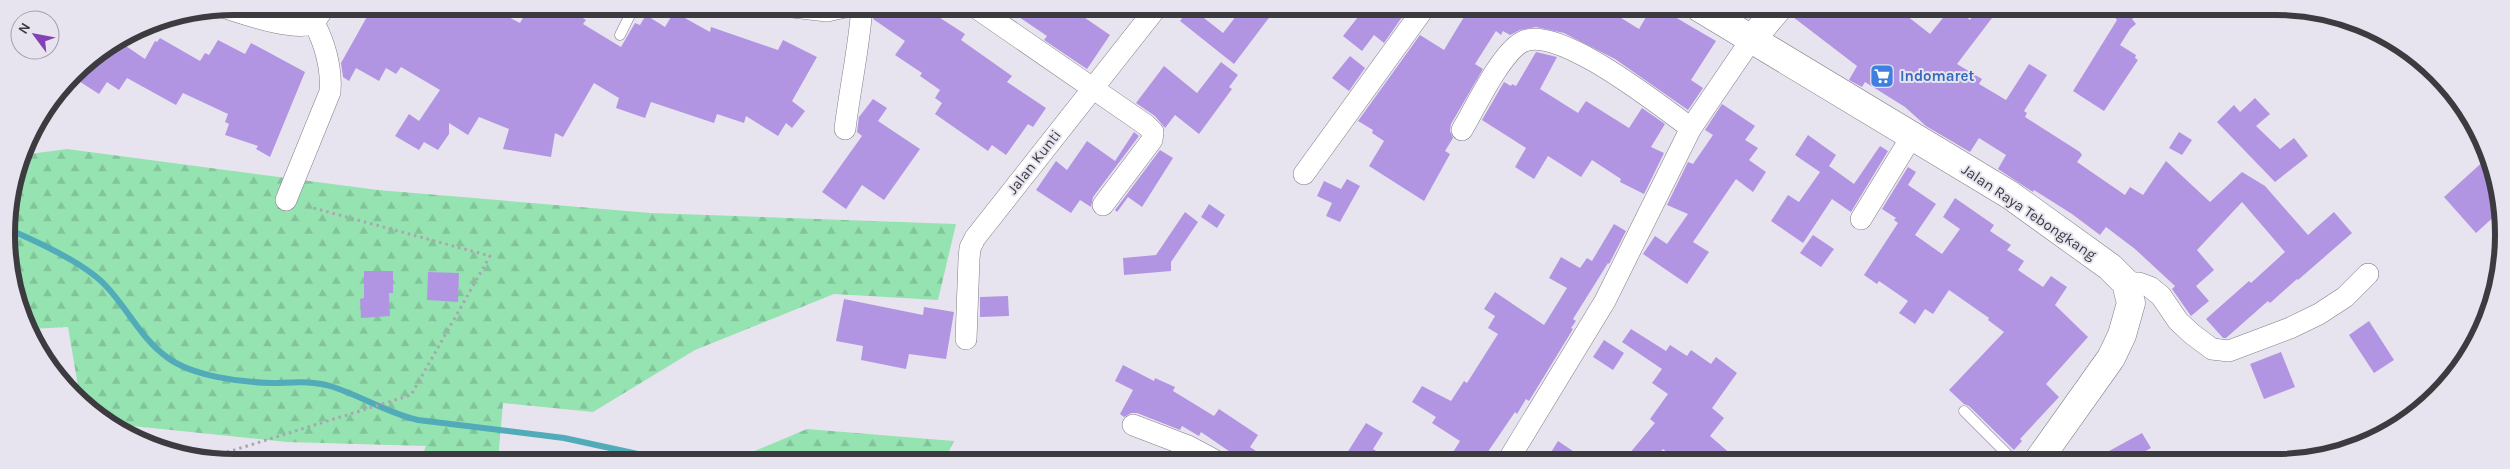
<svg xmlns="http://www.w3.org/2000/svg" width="2510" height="469" font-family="Karla,sans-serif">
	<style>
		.forest { fill: url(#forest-firs) }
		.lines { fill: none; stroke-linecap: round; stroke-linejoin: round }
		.stream { stroke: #52abb9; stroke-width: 6 }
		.building { fill: #b295e2 }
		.lane-casing { stroke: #807d87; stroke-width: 11 }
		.street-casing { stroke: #807d87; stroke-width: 22 }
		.secondary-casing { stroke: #807d87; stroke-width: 29 }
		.primary-casing { stroke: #807d87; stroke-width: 29 }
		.path { stroke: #a8a6ae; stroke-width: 3; stroke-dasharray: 2.5 4; stroke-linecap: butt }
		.lane { stroke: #fff; stroke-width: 10 }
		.street { stroke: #fff; stroke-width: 21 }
		.secondary { stroke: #fff; stroke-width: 28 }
		.primary { stroke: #fff; stroke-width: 28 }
		.labels { text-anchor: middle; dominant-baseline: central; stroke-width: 4; stroke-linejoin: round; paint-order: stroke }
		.shop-label { font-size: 15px; font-weight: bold; fill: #366cbe; stroke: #e7e4ef; text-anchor: start }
		.street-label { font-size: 15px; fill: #3c3b3f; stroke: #e7e4ef }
		.rim { fill: none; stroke: #3c3b3f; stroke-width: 6 }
	</style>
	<defs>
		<pattern id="forest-firs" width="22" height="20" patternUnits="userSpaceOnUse" patternTransform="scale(1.25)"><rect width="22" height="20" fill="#96e3b2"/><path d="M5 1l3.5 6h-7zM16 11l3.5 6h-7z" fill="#82c49a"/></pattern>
	</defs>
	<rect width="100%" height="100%" fill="#e7e4ef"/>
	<g class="forest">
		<polygon points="67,149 378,190 651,213 956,224 938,300 834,294 695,350 593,412 503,403 498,461 420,461 426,446 287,442 113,424 80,398 68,327 31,329 18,308 7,220 22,155"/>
		<polygon points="807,429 954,441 944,461 731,461"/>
	</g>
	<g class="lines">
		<path class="stream" d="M8 229C36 241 86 264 106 286 128 309 141 339 168 358 193 376 239 382 270 383 289 383 311 380 330 386 360 395 387 413 418 420L564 438 670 461"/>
	</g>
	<g class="building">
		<polygon points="373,6 488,6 520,23 529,7 565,7 586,20 583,24 621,47 635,23 640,25 646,15 665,27 674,12 710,32 711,27 778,50 783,40 817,57 792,101 805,111 792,128 786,123 778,136 746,116 744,123 717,114 714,123 651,102 645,118 616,108 619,98 594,83 563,137 555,133 551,157 503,149 509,129 479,117 468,135 449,123 449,134 438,150 424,142 419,150 395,136 409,114 419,121 440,90 401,67 396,74 386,68 379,81 356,68 349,81 343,77 341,63"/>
		<polygon points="880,7 898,17 905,7 939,7 934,14 965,34 961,40 1012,76 1007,82 1046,108 1033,127 1028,124 1006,155 992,145 988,151 935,114 942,103 935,98 940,90 920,76 922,73 895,55 905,41 873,19"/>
		<polygon points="1004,7 1069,7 1110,35 1087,69 1044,40 1047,36"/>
		<polygon points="1190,7 1223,33 1243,7 1277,7 1234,64 1180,21"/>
		<polygon points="1366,7 1409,7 1384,43 1374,35 1362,51 1343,36"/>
		<polygon points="1470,7 1605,8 1639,29 1649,12 1659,18 1663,10 1716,41 1691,80 1703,88 1688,110 1615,59 1564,33 1536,27 1520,30 1510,35 1503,31 1501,35 1496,31 1475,64 1483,69 1451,124 1450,131 1453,138 1445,151 1450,154 1424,201 1369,166 1384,141 1372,133 1373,130 1358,121 1420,35 1444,50"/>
		<polygon points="1801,8 1897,8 1930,34 1951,8 1955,8 1970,20 1978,8 1992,18 1957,64 1982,79 1979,84 2006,100 2029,64 2047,75 2024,111 2027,113 2025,117 2080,152 2082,155 2077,162 2125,195 2130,187 2143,195 2166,161 2210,202 2242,172 2265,186 2308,235 2334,212 2352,233 2298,280 2297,279 2270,303 2268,301 2226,338 2223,338 2206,319 2249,281 2251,283 2285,252 2242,202 2197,250 2214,270 2196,286 2209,301 2191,316 2172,289 2175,286 2135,249 2106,227 2100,235 2072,214 2034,190 2033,192 1998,169 2006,155 1979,138 1970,152 1926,126 1905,107 1865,82 1862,87 1849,80 1857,66 1793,17"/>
		<polygon points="2108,8 2145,8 2132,19 2136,24 2130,29 2120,45 2136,55 2135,58 2138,60 2104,111 2073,91 2117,20"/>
		<polygon points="160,38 200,61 205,53 209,55 218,40 245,54 251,43 305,72 270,157 256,149 258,146 225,135 229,124 225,122 228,114 183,93 176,105 127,78 119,90 107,82 99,94 71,76 120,42 145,59 155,41 157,42"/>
		<polygon points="1536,52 1557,57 1540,89 1578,113 1586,101 1629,128 1642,108 1665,124 1651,147 1664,153 1644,194 1620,182 1621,179 1592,160 1581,177 1548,156 1534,179 1515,167 1526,148 1482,120 1504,82 1511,86 1512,84 1516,86"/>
		<polygon points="1350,56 1365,68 1349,91 1332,78"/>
		<polygon points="1221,62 1238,75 1229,87 1232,89 1199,134 1175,115 1165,128 1155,116 1136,103 1164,66 1197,93"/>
		<polygon points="2255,98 2270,114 2256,126 2280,149 2294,138 2308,156 2275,182 2217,122 2234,105 2240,112"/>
		<polygon points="873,99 887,108 878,121 920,149 884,200 862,185 846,209 822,192 862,136 857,132 859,117"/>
		<polygon points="1722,104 1755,126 1745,140 1758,148 1749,160 1766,172 1753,192 1736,179 1693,242 1709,252 1687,284 1643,254 1655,236 1667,244 1688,214 1667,205 1688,162 1693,164 1713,135 1705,130"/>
		<polygon points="1134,132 1139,136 1093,197 1091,207 1080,200 1071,213 1036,190 1056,161 1067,170 1087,141 1115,161"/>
		<polygon points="2179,132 2192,140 2182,155 2169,148"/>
		<polygon points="1808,135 1836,155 1829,166 1854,184 1880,146 1888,151 1851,212 1832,199 1803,243 1771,221 1788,195 1799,202 1820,172 1795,155"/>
		<polygon points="1160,150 1173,158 1142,207 1128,197 1117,212 1115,210"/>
		<polygon points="2487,158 2496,175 2498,213 2476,233 2444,197"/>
		<polygon points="1908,167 1916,172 1908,185 1936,204 1915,235 1942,254 1960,229 1943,217 1955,198 1994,225 1990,231 2011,245 2007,250 2024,261 2018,270 2043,287 2051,276 2067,287 2055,305 2088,337 2046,384 2059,397 2020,439 2022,441 2014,450 1969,406 1964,404 1949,390 2004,332 1988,320 1989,318 1949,290 1933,314 1925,309 1915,324 1899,313 1908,301 1879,281 1877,284 1864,275 1898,223 1894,220 1896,218 1882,209"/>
		<polygon points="1347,179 1360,186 1340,222 1326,216 1332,203 1317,196 1324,181 1341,189"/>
		<polygon points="1209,204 1225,215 1217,228 1201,217"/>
		<polygon points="1185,212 1198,222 1171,262 1171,271 1124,275 1123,258 1156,255"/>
		<polygon points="1614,224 1626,231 1609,264 1608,263 1573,319 1576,321 1571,328 1573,329 1529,401 1526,399 1517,414 1515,412 1481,462 1447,462 1460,441 1432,423 1436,417 1412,402 1422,386 1451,401 1464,381 1467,383 1498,334 1488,328 1495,316 1484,309 1495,292 1544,325 1567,288 1549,278 1561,257 1580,268 1587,258 1592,261"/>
		<polygon points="1813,235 1834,249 1821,267 1800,253"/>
		<polygon points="364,271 393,271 393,293 389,293 390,316 361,318 360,299 364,298"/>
		<polygon points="428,272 459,273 458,302 427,300"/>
		<polygon points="1008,296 1009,316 980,317 980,297"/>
		<polygon points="844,299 923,315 924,307 954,312 946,359 909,354 906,369 861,360 863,346 836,341"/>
		<polygon points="2369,321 2394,360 2374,373 2349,335"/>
		<polygon points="1631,329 1666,351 1670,345 1687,356 1691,350 1711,364 1716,357 1737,373 1712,408 1724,418 1710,436 1740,462 1678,462 1663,449 1652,462 1639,462 1629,454 1655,423 1650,419 1668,394 1652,383 1662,369 1622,342"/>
		<polygon points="1604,340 1624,353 1613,370 1593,357"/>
		<polygon points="2281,352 2295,387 2264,399 2250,364"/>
		<polygon points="1123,365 1154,381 1155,378 1175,387 1173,391 1214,416 1219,409 1258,435 1250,447 1272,462 1245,462 1201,432 1199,436 1182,426 1180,430 1137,413 1131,413 1124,417 1120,414 1133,390 1115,381"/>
		<polygon points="1366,423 1383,433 1373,449 1393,462 1361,462 1347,453"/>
		<polygon points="2142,433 2151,448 2126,462 2089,462"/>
		<polygon points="1558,441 1589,462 1545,462"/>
	</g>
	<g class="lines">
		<g class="lane-casing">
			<g id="lane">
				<polyline points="620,35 634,7"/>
				<polyline points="1964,411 2008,455 2021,462"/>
			</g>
		</g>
		<g class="street-casing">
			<g id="street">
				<polyline points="793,7 827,11 845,7"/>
				<polyline points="975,7 1146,125 1153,132 1152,140 1103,205"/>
				<path d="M226 8C245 14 296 32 314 23L325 6"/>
				<path d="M845 129C850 88 859 48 862 7"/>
				<path d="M1462 130C1475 108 1501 53 1522 42 1557 23 1660 106 1691 128"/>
				<polyline points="1304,174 1425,7"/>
				<path d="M286 200 330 92C332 69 325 43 314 23"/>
				<polyline points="1861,219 1912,136"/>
				<polyline points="2126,283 2139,283 2150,287 2161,296 2178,321 2192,334 2212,349 2229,351 2290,328 2319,314 2345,297 2368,274"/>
				<polyline points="966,339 969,259 970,248 975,238 1157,7"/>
				<polyline points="1133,425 1188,446 1218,462"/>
				<polyline points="1507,462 1605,301 1691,128 1751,40"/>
			</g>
		</g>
		<g class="secondary-casing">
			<polyline id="secondary" points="1751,40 1778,8"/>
		</g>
		<g class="primary-casing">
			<polyline id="primary" points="1700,8 2010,195 2110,267 2126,283 2131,303 2122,335 2111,358 2037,462"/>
		</g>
		<polyline class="path" points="202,460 411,395 490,256 306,206"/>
		<use href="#lane" class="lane"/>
		<use href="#street" class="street"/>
		<use href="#secondary" class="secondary"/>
		<use href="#primary" class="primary"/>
	</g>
	<defs>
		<g id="supermarket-square" transform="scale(1.25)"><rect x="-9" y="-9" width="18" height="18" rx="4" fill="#3f7fe0" stroke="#e7e4ef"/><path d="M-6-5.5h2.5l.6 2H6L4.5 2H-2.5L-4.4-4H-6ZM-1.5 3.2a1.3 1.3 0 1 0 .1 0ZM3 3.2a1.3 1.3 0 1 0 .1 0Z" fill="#fff"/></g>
	</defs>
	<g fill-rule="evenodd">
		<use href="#supermarket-square" x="1882" y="76"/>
	</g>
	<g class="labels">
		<g class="shop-label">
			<text x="1900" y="76">Indomaret</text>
		</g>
		<g class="street-label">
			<text transform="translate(1034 162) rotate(-52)">Jalan Kunti</text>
			<text transform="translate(2029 212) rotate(34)">Jalan Raya Tebongkang</text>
		</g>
	</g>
	<path d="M0 0H2510V469H0ZM234 15H2276A219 219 0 0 1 2495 234V235A219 219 0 0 1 2276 454H234A219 219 0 0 1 15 235V234A219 219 0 0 1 234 15Z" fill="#e7e4ef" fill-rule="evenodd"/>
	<path class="rim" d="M234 15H2276A219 219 0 0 1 2495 234V235A219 219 0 0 1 2276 454H234A219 219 0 0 1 15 235V234A219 219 0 0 1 234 15Z"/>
	<g transform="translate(35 35) rotate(302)"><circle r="24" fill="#e7e4ef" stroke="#a3a0a9"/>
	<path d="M0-4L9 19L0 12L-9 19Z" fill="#8341b5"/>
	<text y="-8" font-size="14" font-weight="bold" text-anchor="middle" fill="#3c3b3f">N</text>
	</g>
</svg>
